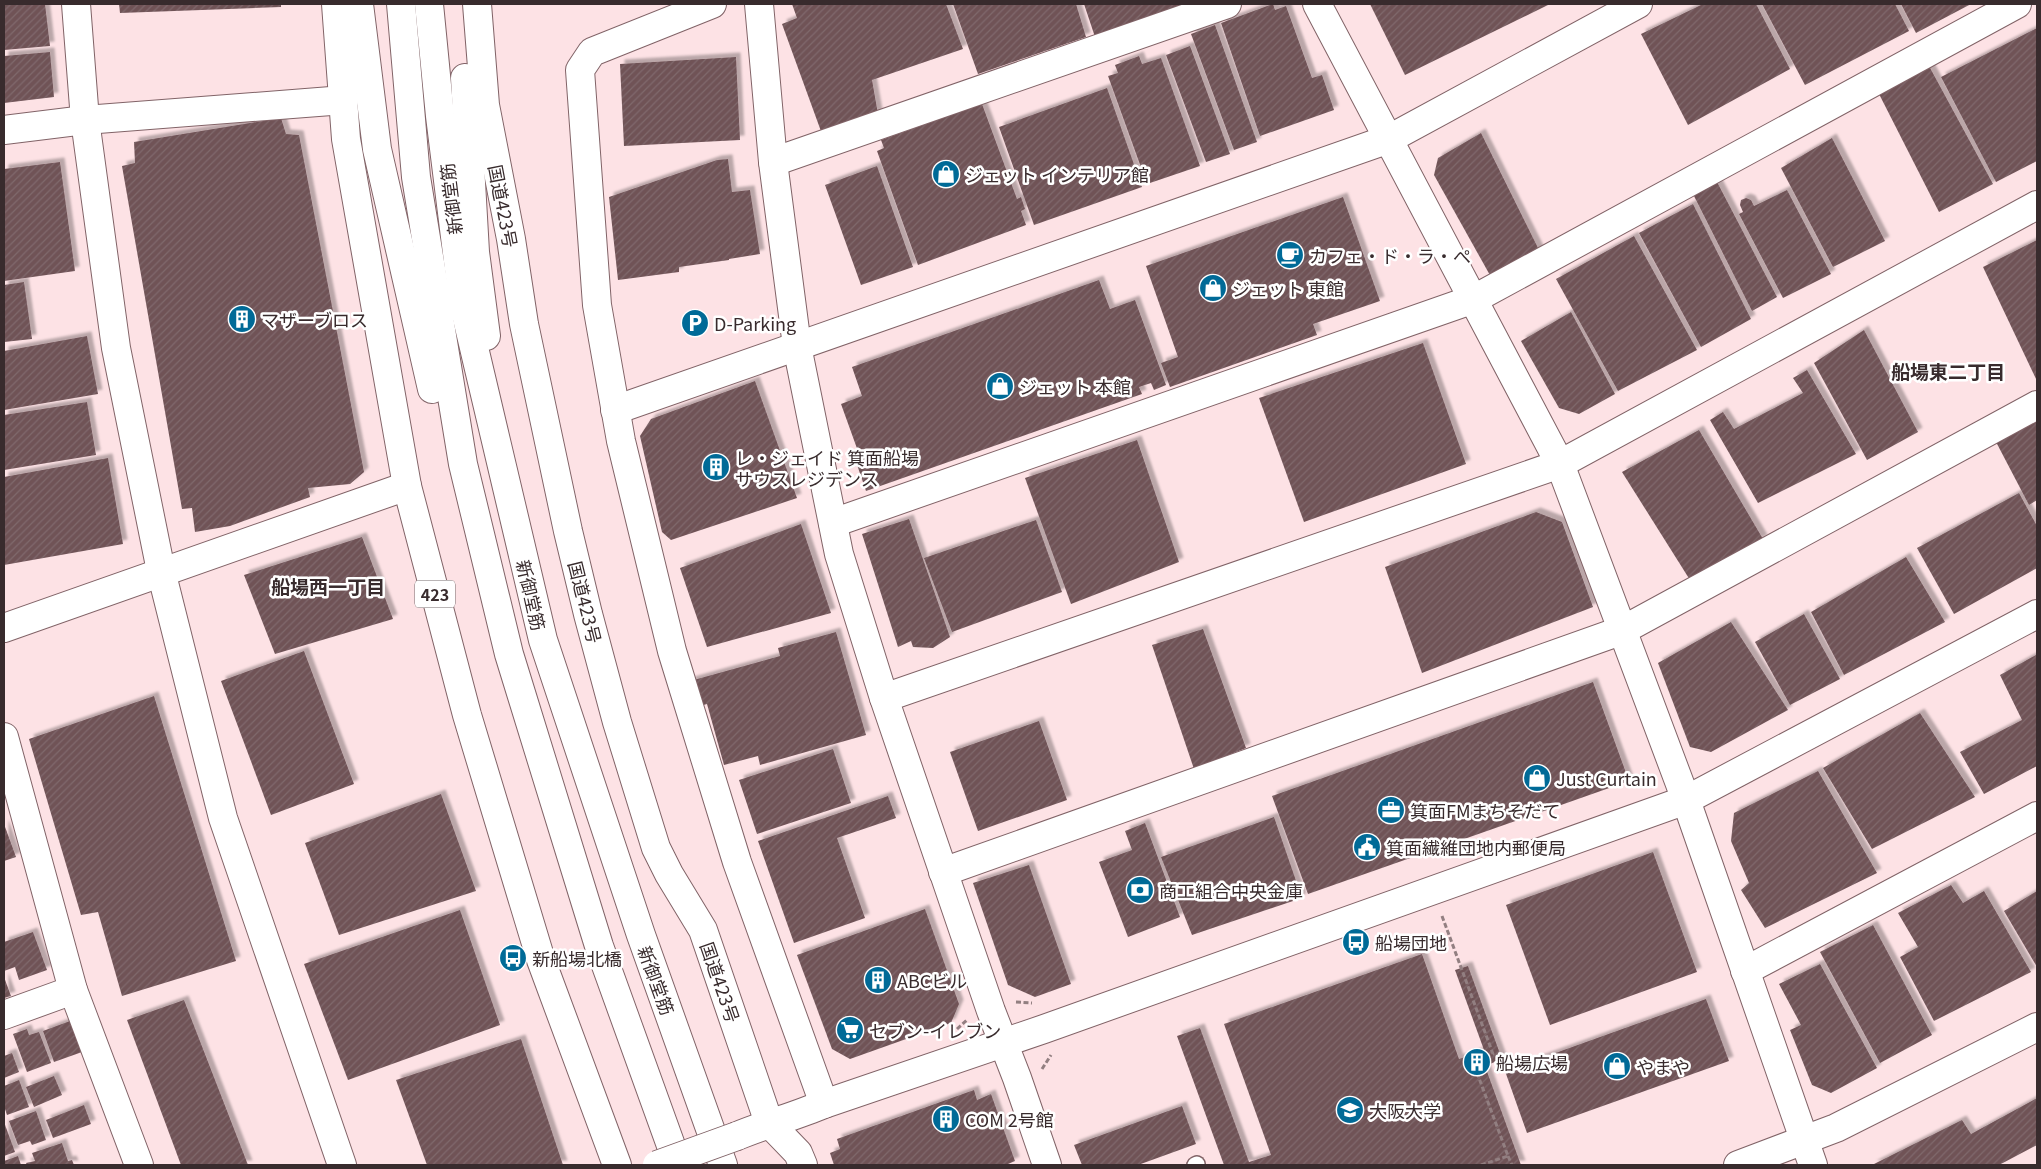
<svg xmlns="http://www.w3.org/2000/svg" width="2041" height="1169" font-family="Georgia,'Noto Sans JP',serif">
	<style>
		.building { fill: url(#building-hatch); filter: url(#shadow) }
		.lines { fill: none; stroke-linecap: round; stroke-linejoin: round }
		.service-casing { stroke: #816367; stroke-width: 18 }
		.minor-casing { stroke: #816367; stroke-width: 30 }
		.tertiary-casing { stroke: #816367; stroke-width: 30 }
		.trunk-casing { stroke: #816367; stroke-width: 30 }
		.path { stroke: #927f81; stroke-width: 3; stroke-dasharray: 5 2.5; stroke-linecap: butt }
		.service { stroke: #fff; stroke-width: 15 }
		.minor { stroke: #fff; stroke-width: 28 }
		.tertiary { stroke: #fff; stroke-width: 28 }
		.trunk { stroke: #fff; stroke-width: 28 }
		.tertiary-bridge-casing { stroke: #816367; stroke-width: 30; stroke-linecap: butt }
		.tertiary-bridge { stroke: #fff; stroke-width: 28 }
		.labels { text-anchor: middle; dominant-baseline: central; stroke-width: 5; stroke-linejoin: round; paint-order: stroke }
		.shield { fill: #fff; stroke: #746b6c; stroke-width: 1 }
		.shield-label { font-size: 16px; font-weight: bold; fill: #382b2d }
		.poi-label { font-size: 18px; fill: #382b2d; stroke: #fff; text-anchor: start }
		.street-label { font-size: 18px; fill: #382b2d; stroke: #fff }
		.neighbourhood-label { font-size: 19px; font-weight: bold; fill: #382b2d; stroke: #fff }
	</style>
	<defs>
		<pattern id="building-hatch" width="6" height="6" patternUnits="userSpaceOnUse" patternTransform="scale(1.25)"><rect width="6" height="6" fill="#6f5357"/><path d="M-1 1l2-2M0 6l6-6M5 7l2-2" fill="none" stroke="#80696c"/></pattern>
		<filter id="shadow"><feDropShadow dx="4.5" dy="-4.5" stdDeviation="1" flood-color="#0004"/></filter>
	</defs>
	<rect width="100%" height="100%" fill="#fde2e5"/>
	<g class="building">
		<polygon points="4,4 45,4 50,46 4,50"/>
		<polygon points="119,4 281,4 281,7 120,13"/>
		<polygon points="792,4 946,4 963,49 872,80 878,114 822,134 782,24 797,18"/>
		<polygon points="953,4 1076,4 1086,37 978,74"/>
		<polygon points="1084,4 1187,4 1095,37"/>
		<polygon points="1273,4 1275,10 1286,6 1312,78 1322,75 1334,110 1260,136 1221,23"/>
		<polygon points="1370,4 1550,4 1405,75"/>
		<polygon points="1703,4 1756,4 1790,69 1688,125 1641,34"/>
		<polygon points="1762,4 1895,4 1909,31 1805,85"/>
		<polygon points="1901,4 1971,4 1916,33"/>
		<polygon points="1215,25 1257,142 1234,150 1191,34"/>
		<polygon points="2037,28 2037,161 1996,182 1941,77"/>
		<polygon points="1190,46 1230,154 1206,162 1166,55"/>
		<polygon points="50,52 54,97 4,103 4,56"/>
		<polygon points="1139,56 1142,64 1161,58 1200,166 1147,184 1108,76 1118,73 1115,65"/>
		<polygon points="736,57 740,140 624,146 620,64"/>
		<polygon points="1929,66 1993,184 1939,212 1878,92"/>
		<polygon points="1107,88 1142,187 1034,225 999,127"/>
		<polygon points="982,104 1017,199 1021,197 1025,209 1021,211 1026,225 918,265 877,151 884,148 881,140"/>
		<polygon points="281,118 286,134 299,135 364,472 350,484 308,488 310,497 230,526 195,532 192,508 182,509 122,166 135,163 134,142"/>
		<polygon points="1481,133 1540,252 1491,277 1434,175 1438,158"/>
		<polygon points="1832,138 1885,241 1833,267 1781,168"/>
		<polygon points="728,159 732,192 750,190 760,254 729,259 729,260 679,267 679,272 618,280 609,197 717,160"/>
		<polygon points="60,162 75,271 4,281 4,169"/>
		<polygon points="877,166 913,267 861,285 825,185"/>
		<polygon points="1716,180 1777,297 1752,311 1692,192"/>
		<polygon points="1787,190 1831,274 1783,298 1739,214 1743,212 1740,205 1741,200 1746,198 1751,200 1754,206"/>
		<polygon points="1343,197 1380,301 1313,324 1317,335 1170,387 1161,363 1178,357 1146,266"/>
		<polygon points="1693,204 1751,319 1701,347 1639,233"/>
		<polygon points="1634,236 1697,350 1618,391 1556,279"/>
		<polygon points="2037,240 2037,381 1983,267"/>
		<polygon points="1099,280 1110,309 1135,300 1166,385 1154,390 1151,383 1139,387 1142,394 866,491 854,456 859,454 841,404 862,396 852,367"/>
		<polygon points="24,282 32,339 4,342 4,285"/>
		<polygon points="1571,312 1615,394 1579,414 1559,408 1521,341"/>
		<polygon points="1864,330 1918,432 1867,460 1814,363"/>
		<polygon points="87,336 98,394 4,410 4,351"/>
		<polygon points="1423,343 1466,464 1304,522 1259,398"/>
		<polygon points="1807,370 1856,454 1758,503 1710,420 1723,412 1734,429 1803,393 1793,378"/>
		<polygon points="755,381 797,498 671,540 662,532 640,436 651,419"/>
		<polygon points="87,402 96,455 4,470 4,415"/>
		<polygon points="2037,418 2037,500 2029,505 1995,440"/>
		<polygon points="1699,430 1763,539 1690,580 1622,472"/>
		<polygon points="1137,440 1179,562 1071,604 1025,478"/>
		<polygon points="108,458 123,544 4,565 4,477"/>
		<polygon points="2019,493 2037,526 2037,568 1954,614 1917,548"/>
		<polygon points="1536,512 1562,522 1593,607 1422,673 1385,567"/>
		<polygon points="909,519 950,637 933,648 913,647 911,641 898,647 862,534"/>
		<polygon points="1036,520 1062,592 952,632 924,558"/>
		<polygon points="801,524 831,613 707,647 680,568"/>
		<polygon points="362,537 393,619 275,654 244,575"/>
		<polygon points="1906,557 1945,622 1844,675 1811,612"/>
		<polygon points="1804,614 1840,679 1790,705 1755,642"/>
		<polygon points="1731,622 1788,710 1711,752 1690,747 1658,663"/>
		<polygon points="1203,629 1246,748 1194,769 1152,645"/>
		<polygon points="836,632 866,735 760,765 758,756 724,765 707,704 697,707 690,681 780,656 778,648"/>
		<polygon points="304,651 354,784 271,815 221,681"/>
		<polygon points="2036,655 2037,766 1984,794 1960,752 2022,720 2000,675"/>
		<polygon points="1593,682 1629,781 1308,894 1272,796"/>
		<polygon points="154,696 236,961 122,996 98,912 81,915 29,739"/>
		<polygon points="1920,713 1975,797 1872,849 1823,768"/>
		<polygon points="1039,721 1067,800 978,831 950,752"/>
		<polygon points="833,749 851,803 757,834 739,780"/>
		<polygon points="1818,771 1877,873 1765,928 1741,890 1749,883 1731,841 1734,813"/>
		<polygon points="441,794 476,891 339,935 305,843"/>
		<polygon points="888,796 896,818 837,838 865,918 794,943 758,841"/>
		<polygon points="1274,817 1302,898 1192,935 1161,857"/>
		<polygon points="1145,823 1180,917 1128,937 1099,862 1132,850 1125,831"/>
		<polygon points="4,824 16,857 4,861"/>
		<polygon points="1653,852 1697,972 1550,1025 1506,905"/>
		<polygon points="1029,865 1071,984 1035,997 1008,985 973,883"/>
		<polygon points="1951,885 1963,903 1984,891 2031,972 1934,1021 1900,957 1918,947 1898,913"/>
		<polygon points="2037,891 2037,967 2004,911"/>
		<polygon points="925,909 959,1004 951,1023 850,1059 832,1049 797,955"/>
		<polygon points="460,910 500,1025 348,1080 304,964"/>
		<polygon points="1873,925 1932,1035 1880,1063 1820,952"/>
		<polygon points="33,932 47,970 19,980 15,967 4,971 4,942"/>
		<polygon points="1422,954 1459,1059 1484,1050 1455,970 1468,966 1502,1059 1485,1066 1521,1165 1224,1165 1177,1036 1200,1028 1249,1162 1271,1155 1224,1024"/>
		<polygon points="1820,964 1877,1068 1831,1093 1812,1085 1790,1030 1801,1025 1779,984"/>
		<polygon points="4,977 11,996 4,998"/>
		<polygon points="1706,999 1729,1061 1527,1133 1505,1071"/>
		<polygon points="184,1000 248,1165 181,1165 127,1020"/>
		<polygon points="70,1021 82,1052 54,1062 43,1031"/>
		<polygon points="27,1029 29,1035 39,1032 51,1063 27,1072 13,1034"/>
		<polygon points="521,1039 563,1165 427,1165 396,1080"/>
		<polygon points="12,1053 19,1072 4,1078 4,1056"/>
		<polygon points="54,1076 62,1095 34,1107 26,1087"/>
		<polygon points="19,1080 29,1107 7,1115 4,1106 4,1086"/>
		<polygon points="974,1090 977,1100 991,1094 1015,1161 1008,1164 1008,1165 834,1165 830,1153 840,1149 837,1139"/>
		<polygon points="2037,1098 2037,1145 1999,1165 1872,1165 1962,1120 1971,1134"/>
		<polygon points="84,1105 91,1124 53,1138 46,1120"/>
		<polygon points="1182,1106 1196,1144 1138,1165 1082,1165 1074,1145"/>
		<polygon points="36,1111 46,1140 32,1145 30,1141 18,1145 9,1121"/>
		<polygon points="4,1122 15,1152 4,1156"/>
		<polygon points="62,1143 68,1161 72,1160 74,1165 27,1165 26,1163 35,1161 32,1153"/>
		<polygon points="18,1156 21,1165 4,1165 4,1161"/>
	</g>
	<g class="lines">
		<g class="service-casing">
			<polyline id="service" points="1195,1165 1197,1164"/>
		</g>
		<g class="minor-casing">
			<g id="minor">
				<polyline points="712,4 592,52 580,70 597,305 621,441 672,651 737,862 824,1104"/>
				<polyline points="4,130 85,120 344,100"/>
				<polyline points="773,162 1227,4"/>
				<polyline points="833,523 1474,299 2017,4"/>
				<polyline points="4,628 407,486"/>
				<polyline points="4,737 73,990 139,1165"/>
				<polyline points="943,872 1623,630 2037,405"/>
				<polyline points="1745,971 2037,816"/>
				<polyline points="4,1015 73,990"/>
			</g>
		</g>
		<g class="tertiary-casing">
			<g id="tertiary">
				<polyline points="76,4 85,120 116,348 161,571 223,818 342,1165"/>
				<polyline points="759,4 773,162 797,346 839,554 884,698 991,1011 1017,1078 1047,1165"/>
				<polyline points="1317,4 1560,464 1686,800 1813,1165"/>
				<polyline points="615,410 1389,139 1638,4"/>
				<polyline points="884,698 1560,464 2037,205"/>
				<path d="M737 1136C766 1124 796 1116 824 1104L1044 1029 1686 800 2037 614"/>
				<polyline points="1738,1165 1836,1128 2037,1027"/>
			</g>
		</g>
		<g class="trunk-casing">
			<g id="trunk">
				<polyline points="336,4 346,139 407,486 467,715 541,960 617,1165"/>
				<polyline points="359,4 377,149 432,389"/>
				<polyline points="401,4 416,177 463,464 509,654 599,946 678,1165"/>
				<polyline points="429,4 440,116 463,301 543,640 641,935 723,1165"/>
				<polyline points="477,4 485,105 511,239 524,324 568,531 588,614 617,722 656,848 669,874 703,930 769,1123 798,1153 803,1165"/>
				<polyline points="465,78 475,252 486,336"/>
			</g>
		</g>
		<g class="path">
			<polyline points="1442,916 1493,1054 1473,1062 1508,1156 1481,1165"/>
			<polyline points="1016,1002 1032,1003"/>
			<polyline points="957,1029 967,1020"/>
			<polyline points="1042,1069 1051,1055"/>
			<polyline points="1508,1156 1512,1165"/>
			<polyline points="1245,1164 1245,1165"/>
		</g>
		<use href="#service" class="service"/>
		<use href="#minor" class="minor"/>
		<use href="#tertiary" class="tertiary"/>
		<use href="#trunk" class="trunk"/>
		<g class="tertiary-bridge-casing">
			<polyline id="tertiary-bridge" points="657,1165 737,1136"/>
		</g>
		<use href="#tertiary-bridge" class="tertiary-bridge"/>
	</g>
	<defs>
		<g id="shop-disc" transform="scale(1.4375)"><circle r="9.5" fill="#006a97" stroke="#fff"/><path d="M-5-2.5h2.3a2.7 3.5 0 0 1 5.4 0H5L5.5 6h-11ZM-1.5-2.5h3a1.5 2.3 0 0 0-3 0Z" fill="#fff"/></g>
		<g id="cafe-disc" transform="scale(1.4375)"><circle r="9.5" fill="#006a97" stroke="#fff"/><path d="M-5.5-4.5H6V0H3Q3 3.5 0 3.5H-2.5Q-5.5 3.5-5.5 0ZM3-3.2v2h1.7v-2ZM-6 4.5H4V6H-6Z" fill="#fff"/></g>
		<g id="building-disc" transform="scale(1.4375)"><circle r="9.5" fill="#006a97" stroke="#fff"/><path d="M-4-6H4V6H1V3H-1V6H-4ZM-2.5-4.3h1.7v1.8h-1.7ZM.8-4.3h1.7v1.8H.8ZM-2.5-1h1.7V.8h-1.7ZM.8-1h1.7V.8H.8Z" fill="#fff"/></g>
		<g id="parking-disc" transform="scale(1.4375)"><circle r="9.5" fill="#006a97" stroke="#fff"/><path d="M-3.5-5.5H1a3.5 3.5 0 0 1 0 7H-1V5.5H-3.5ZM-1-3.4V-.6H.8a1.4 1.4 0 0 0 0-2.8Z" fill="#fff"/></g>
		<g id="office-disc" transform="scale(1.4375)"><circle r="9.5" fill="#006a97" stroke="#fff"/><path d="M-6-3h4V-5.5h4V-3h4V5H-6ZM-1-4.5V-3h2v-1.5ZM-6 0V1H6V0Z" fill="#fff"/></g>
		<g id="civic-disc" transform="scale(1.4375)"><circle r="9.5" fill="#006a97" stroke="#fff"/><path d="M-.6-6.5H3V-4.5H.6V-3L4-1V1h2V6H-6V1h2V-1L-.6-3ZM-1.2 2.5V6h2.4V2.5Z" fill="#fff"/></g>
		<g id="bank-disc" transform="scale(1.4375)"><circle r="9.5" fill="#006a97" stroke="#fff"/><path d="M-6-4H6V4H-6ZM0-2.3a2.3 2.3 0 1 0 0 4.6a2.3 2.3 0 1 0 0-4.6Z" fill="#fff"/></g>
		<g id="bus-disc" transform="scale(1.4375)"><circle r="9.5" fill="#006a97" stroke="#fff"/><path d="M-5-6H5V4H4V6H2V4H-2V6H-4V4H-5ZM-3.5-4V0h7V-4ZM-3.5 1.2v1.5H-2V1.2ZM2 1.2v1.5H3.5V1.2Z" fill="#fff"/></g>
		<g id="supermarket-disc" transform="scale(1.4375)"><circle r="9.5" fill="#006a97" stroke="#fff"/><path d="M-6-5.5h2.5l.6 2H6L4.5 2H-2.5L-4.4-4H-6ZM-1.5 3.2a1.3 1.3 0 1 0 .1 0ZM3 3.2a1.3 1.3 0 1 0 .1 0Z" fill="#fff"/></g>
		<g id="university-disc" transform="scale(1.4375)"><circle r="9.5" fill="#006a97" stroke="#fff"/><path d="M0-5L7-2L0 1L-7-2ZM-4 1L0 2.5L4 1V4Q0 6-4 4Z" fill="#fff"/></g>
	</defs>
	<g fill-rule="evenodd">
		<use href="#shop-disc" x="946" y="174"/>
		<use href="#cafe-disc" x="1290" y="255"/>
		<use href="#shop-disc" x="1213" y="288"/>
		<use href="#building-disc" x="242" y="319"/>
		<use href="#parking-disc" x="695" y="323"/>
		<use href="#shop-disc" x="1000" y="386"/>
		<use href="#building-disc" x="716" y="467"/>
		<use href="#shop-disc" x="1537" y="778"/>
		<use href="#office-disc" x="1391" y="810"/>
		<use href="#civic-disc" x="1367" y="847"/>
		<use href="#bank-disc" x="1140" y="890"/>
		<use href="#bus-disc" x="1356" y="942"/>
		<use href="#bus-disc" x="513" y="958"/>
		<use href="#building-disc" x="878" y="980"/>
		<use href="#supermarket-disc" x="850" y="1030"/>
		<use href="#building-disc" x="1477" y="1062"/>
		<use href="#shop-disc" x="1617" y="1066"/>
		<use href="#university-disc" x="1350" y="1110"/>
		<use href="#building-disc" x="946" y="1119"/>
	</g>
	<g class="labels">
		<rect class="shield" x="415" y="580.5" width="40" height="27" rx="4"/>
		<g class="shield-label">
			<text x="435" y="594">423</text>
		</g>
		<g class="poi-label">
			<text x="965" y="174">ジェット インテリア館</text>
			<text x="1309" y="255">カフェ・ド・ラ・ぺ</text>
			<text x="1232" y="288">ジェット 東館</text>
			<text x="261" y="319">マザーブロス</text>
			<text x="714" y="323">D-Parking</text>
			<text x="1019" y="386">ジェット 本館</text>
			<text x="735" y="457">レ・ジェイド 箕面船場<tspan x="735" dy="21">サウスレジデンス</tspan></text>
			<text x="1556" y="778">Just Curtain</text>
			<text x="1410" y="810">箕面FMまちそだて</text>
			<text x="1386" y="847">箕面繊維団地内郵便局</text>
			<text x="1159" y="890">商工組合中央金庫</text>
			<text x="1375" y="942">船場団地</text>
			<text x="532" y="958">新船場北橋</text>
			<text x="897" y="980">ABCビル</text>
			<text x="869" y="1030">セブン-イレブン</text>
			<text x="1496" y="1062">船場広場</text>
			<text x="1636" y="1066">やまや</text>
			<text x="1369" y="1110">大阪大学</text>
			<text x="965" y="1119">COM 2号館</text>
		</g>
		<g class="street-label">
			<text transform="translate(450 199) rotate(-97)">新御堂筋</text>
			<text transform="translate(504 206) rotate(79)">国道423号</text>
			<text transform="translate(532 595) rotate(77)">新御堂筋</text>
			<text transform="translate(586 602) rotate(76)">国道423号</text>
			<text transform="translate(657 980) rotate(70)">新御堂筋</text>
			<text transform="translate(721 982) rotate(71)">国道423号</text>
		</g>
		<g class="neighbourhood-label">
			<text x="1948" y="370">船場東二丁目</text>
			<text x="328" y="585">船場西一丁目</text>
		</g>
	</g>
	<rect width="2041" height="1169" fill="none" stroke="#382b2d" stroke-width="10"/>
</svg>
